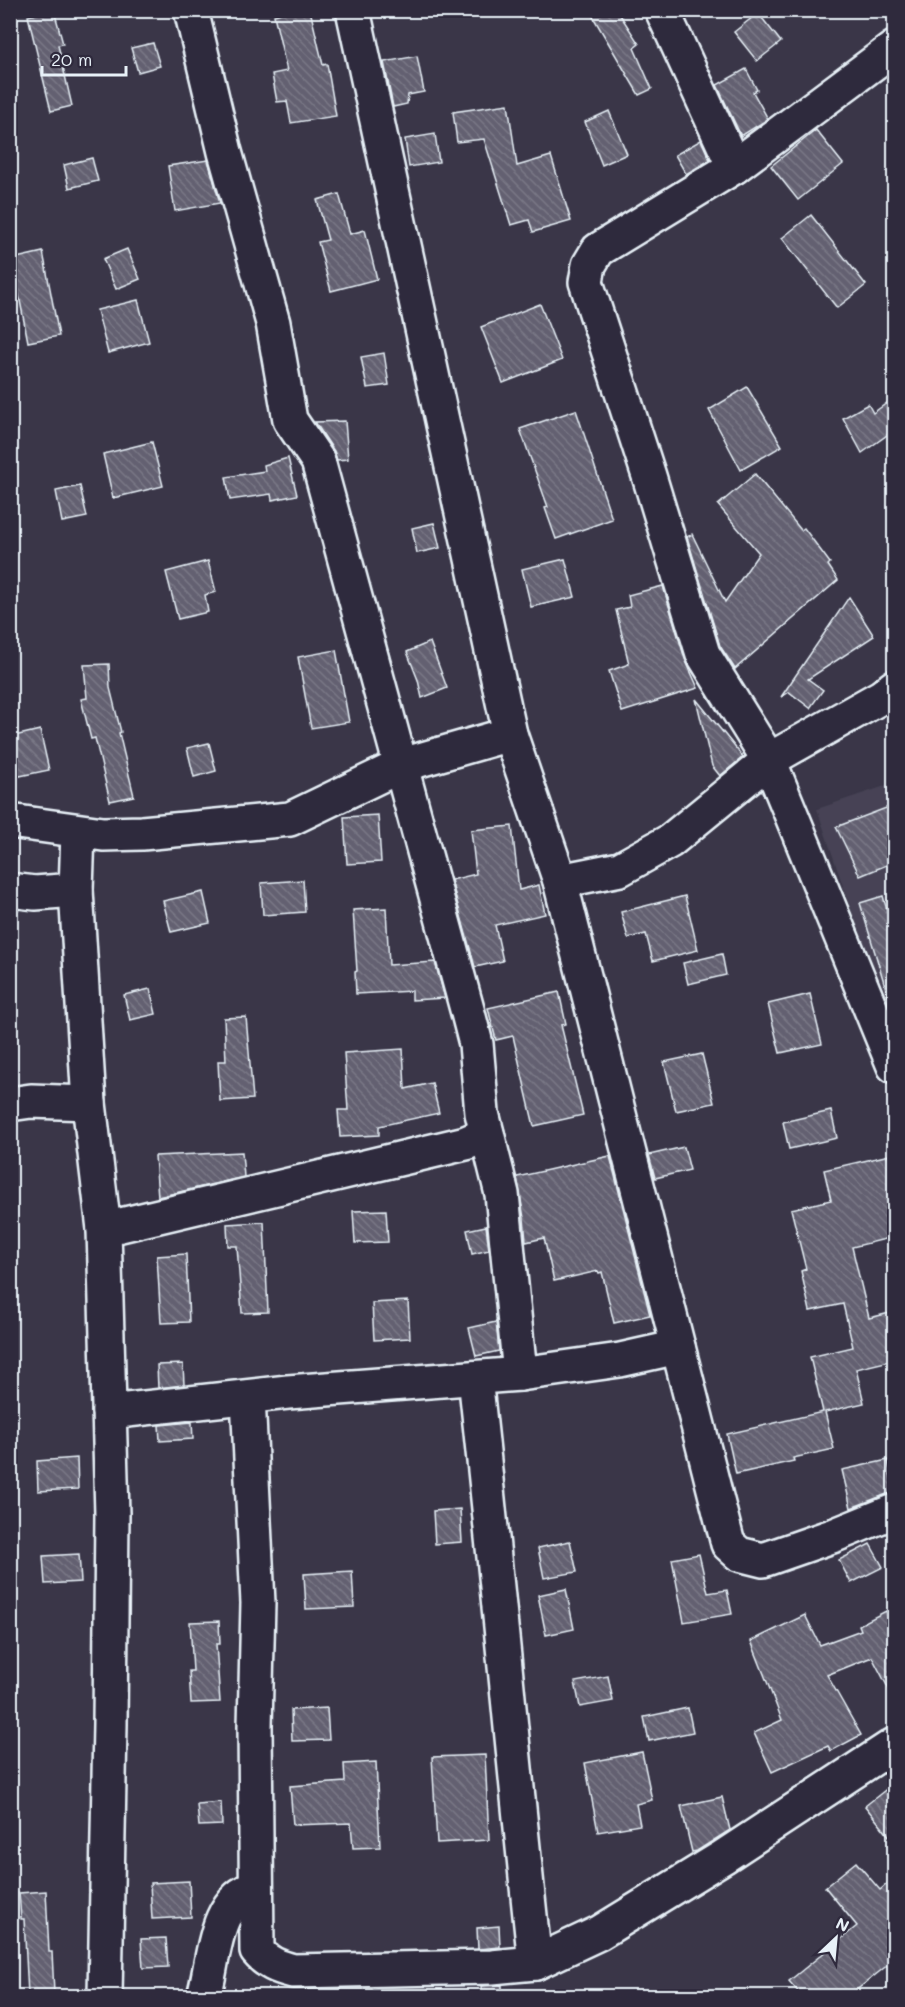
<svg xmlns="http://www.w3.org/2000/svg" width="905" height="2007" font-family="Mali,sans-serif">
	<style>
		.built { fill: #464354 }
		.building { fill: url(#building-back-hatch); stroke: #e8f1f8; stroke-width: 1.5 }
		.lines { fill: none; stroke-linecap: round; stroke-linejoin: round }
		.minor-casing { stroke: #e8f1f8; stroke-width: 38 }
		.minor { stroke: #2f2a3d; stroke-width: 33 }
	</style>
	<defs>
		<pattern id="building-back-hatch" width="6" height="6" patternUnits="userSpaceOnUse" patternTransform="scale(1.5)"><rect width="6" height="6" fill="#636171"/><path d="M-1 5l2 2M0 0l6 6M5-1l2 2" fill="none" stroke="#797886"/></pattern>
	</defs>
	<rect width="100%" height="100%" fill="#3a3648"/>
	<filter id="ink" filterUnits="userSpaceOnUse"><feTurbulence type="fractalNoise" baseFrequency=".0167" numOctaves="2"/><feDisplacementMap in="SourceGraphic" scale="12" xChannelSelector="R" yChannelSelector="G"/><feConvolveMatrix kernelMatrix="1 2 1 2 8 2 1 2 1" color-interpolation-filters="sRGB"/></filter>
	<g filter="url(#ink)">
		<polygon class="built" points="894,783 894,1037 817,809"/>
		<g class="building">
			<polygon points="54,10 63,44 58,45 72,106 51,111 28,16"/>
			<polygon points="293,10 310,10 323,65 327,64 336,116 291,123 287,101 277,102 272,74 287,71 274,15"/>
			<polygon points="589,10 617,10 639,44 634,48 652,89 639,95"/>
			<polygon points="758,13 781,42 757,61 734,32"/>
			<polygon points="153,43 160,66 138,72 131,48"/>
			<polygon points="417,56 424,92 408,95 407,104 393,107 384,62"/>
			<polygon points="746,69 757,90 753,92 768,119 741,136 717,85"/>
			<polygon points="508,104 517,166 551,156 571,221 533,232 529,220 511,225 484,139 457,142 453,112"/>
			<polygon points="609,111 627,154 602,165 585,122"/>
			<polygon points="816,130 843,164 798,200 771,166"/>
			<polygon points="435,134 439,162 409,167 405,139"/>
			<polygon points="701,140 710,160 686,174 675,155"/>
			<polygon points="92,158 98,181 69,188 64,165"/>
			<polygon points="208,160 220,203 175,211 168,166"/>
			<polygon points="339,194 350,234 365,230 377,279 331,291 318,242 328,240 317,200"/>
			<polygon points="811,215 866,285 837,308 782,238"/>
			<polygon points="127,249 140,279 116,289 103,259"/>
			<polygon points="43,252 59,336 28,342 12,259"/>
			<polygon points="138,300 149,342 108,353 97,310"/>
			<polygon points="540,304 562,360 503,383 481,327"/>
			<polygon points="384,353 389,385 367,388 361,357"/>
			<polygon points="747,387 782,446 741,470 709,410"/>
			<polygon points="894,398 894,430 862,453 843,418 868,404 873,413"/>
			<polygon points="576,410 612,519 556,539 545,508 548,507 520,429"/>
			<polygon points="345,421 348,459 337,460 334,451 315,422"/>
			<polygon points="152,442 163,486 113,498 103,454"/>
			<polygon points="288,458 297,495 272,500 271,494 230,500 226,477 265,471 264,465"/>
			<polygon points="755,474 801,530 804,528 830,563 828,565 838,580 735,669 720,646 687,537 692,534 725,602 759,553 718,505"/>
			<polygon points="80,486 87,517 62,522 56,491"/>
			<polygon points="434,523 440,548 417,553 412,528"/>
			<polygon points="565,559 575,597 531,607 522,569"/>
			<polygon points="208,561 216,592 205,595 208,612 178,619 166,572"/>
			<polygon points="663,586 685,659 698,688 622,712 609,671 629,664 616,610 630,607 628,595"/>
			<polygon points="849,597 874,636 808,679 823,690 810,708 789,692 781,697"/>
			<polygon points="430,642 447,688 422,698 418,680 407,652"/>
			<polygon points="336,650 349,722 311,728 298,657"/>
			<polygon points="109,664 110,688 121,732 119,733 134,796 110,801 95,738 91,739 81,699 87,698 84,665"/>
			<polygon points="696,699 743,757 720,776 712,766"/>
			<polygon points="40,730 49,770 10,778 10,737"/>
			<polygon points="209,743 216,771 194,777 187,748"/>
			<polygon points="894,805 894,862 860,876 836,827"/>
			<polygon points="378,815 381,862 347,864 344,817"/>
			<polygon points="512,826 519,890 539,885 545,914 495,925 503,961 475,967 451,880 476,874 471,830"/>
			<polygon points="303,880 305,912 263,915 261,883"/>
			<polygon points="203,892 210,923 171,932 163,901"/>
			<polygon points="685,896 698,950 653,961 646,934 628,938 621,912"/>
			<polygon points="883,896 894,935 894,999 889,999 860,903"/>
			<polygon points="386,908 389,965 435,962 445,998 412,1000 412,991 356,994 355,972 357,971 353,910"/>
			<polygon points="722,954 726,975 688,984 683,963"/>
			<polygon points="150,989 156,1014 130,1020 124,995"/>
			<polygon points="559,992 566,1024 561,1025 583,1115 534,1126 513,1036 496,1040 488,1008"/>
			<polygon points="810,994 822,1044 780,1053 768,1004"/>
			<polygon points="246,1017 253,1099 220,1101 218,1061 226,1061 224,1018"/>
			<polygon points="403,1049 405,1089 432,1083 439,1113 379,1126 379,1135 340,1137 338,1110 348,1110 344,1053"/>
			<polygon points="702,1054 714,1103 676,1111 664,1062"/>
			<polygon points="831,1111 837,1138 789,1149 783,1122"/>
			<polygon points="684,1147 690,1170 655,1178 649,1155"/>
			<polygon points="242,1152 244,1177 158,1197 155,1156"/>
			<polygon points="894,1154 894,1237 852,1247 869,1318 894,1312 894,1360 856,1369 864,1403 825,1412 834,1449 793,1458 794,1461 736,1474 727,1434 823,1412 810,1357 853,1347 843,1304 810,1311 801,1271 806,1269 791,1209 831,1200 824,1170"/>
			<polygon points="610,1156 650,1315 614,1323 602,1272 599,1273 598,1271 554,1281 544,1238 526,1242 524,1218 517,1177"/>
			<polygon points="386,1210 388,1242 355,1243 353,1211"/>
			<polygon points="264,1222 268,1312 242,1313 237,1246 228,1246 227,1224"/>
			<polygon points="486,1226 489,1250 472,1254 467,1230"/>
			<polygon points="186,1254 189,1322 161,1323 157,1256"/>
			<polygon points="408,1301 410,1338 374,1340 372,1303"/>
			<polygon points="496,1322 499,1351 476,1356 469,1328"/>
			<polygon points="183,1364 184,1385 158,1388 157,1365"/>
			<polygon points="192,1422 193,1439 160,1441 159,1425"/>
			<polygon points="77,1458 78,1489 38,1491 37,1461"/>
			<polygon points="888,1460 894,1493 887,1494 851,1508 842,1470"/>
			<polygon points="460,1509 462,1542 435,1544 433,1511"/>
			<polygon points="570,1541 577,1572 544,1578 538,1548"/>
			<polygon points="870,1544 883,1567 851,1583 839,1560"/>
			<polygon points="79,1554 81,1582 45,1584 43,1556"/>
			<polygon points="699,1554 708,1593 727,1590 732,1614 684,1622 672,1559"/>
			<polygon points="352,1571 354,1607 306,1609 304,1574"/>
			<polygon points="566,1589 574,1629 546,1635 538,1595"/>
			<polygon points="886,1611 894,1627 894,1699 872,1657 827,1675 861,1735 831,1751 828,1746 772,1772 754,1733 782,1720 751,1641 805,1615 820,1645 861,1630 859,1625"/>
			<polygon points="219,1621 220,1644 216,1644 220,1702 191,1703 189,1671 193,1671 190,1622"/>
			<polygon points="608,1676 613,1701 580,1707 575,1682"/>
			<polygon points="327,1708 329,1740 292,1741 291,1710"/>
			<polygon points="688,1708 693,1732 649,1741 644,1717"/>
			<polygon points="642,1752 652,1800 636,1804 640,1825 598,1832 585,1763"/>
			<polygon points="485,1755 489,1840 437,1843 432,1757"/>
			<polygon points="376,1762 380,1847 353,1848 351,1823 293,1825 290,1786 345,1782 344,1764"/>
			<polygon points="894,1783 894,1842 865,1806"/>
			<polygon points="722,1797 730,1830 697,1851 692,1852 681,1806"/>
			<polygon points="221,1802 222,1825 199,1826 197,1804"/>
			<polygon points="856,1862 880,1890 894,1878 894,1960 849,1996 802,1996 789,1981 857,1926 825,1887"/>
			<polygon points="189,1881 191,1917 152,1919 150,1883"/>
			<polygon points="46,1891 49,1952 52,1952 54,1993 28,1994 24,1919 21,1919 19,1893"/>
			<polygon points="499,1926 500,1947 478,1949 477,1928"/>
			<polygon points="166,1938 168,1967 143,1968 141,1939"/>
			<polygon points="502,1985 502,1996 482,1996 481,1986"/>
		</g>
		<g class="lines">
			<g class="minor-casing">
				<g id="minor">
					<polyline points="191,10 225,152 273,323 290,420 318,461 468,1013 476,1044 482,1113 502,1194 520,1374"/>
					<polyline points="353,10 510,734 560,881 728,1544 739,1554 763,1560 835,1535 894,1511"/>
					<polyline points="662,10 734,167"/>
					<polyline points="894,48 734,167 598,250 589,265 586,282 649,476 703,654 769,760 894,1066"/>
					<polyline points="10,821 103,834 142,833 290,819 402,765 510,734"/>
					<polyline points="78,832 76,890 89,1103 104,1229 112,1514 110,1724 105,1996"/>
					<polyline points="560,881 620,869 670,841 769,760 881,697 894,687"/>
					<polyline points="10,890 35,893 76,890"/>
					<polyline points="10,1104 31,1101 89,1103"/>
					<polyline points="104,1229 466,1143 487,1134"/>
					<path d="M475 1378C497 1573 514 1768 535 1963"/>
					<path d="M248 1397 258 1603 255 1726 257 1951C267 1963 278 1967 293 1971L492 1967 535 1963 599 1933 723 1857 894 1745"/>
					<polyline points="109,1412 288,1392 520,1374 620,1360 678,1347"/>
					<path d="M204 1996C214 1963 213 1898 256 1888"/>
				</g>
			</g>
			<use href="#minor" class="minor"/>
		</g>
	</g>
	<rect width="905" height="2007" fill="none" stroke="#2f2a3d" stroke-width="36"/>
	<rect x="18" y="18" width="869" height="1971" fill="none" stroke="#e8f1f8" stroke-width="2" filter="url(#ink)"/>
	<g transform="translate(836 1938) rotate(26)" stroke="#2f2a3d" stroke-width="4.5" paint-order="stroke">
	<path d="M0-4.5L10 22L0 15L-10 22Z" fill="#e8f1f8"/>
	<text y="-9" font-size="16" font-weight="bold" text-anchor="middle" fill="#e8f1f8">N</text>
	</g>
	<path d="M42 66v9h84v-9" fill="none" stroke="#e8f1f8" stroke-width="3"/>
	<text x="51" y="66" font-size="18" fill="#e8f1f8" stroke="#2f2a3d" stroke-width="4.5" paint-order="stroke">20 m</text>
</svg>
